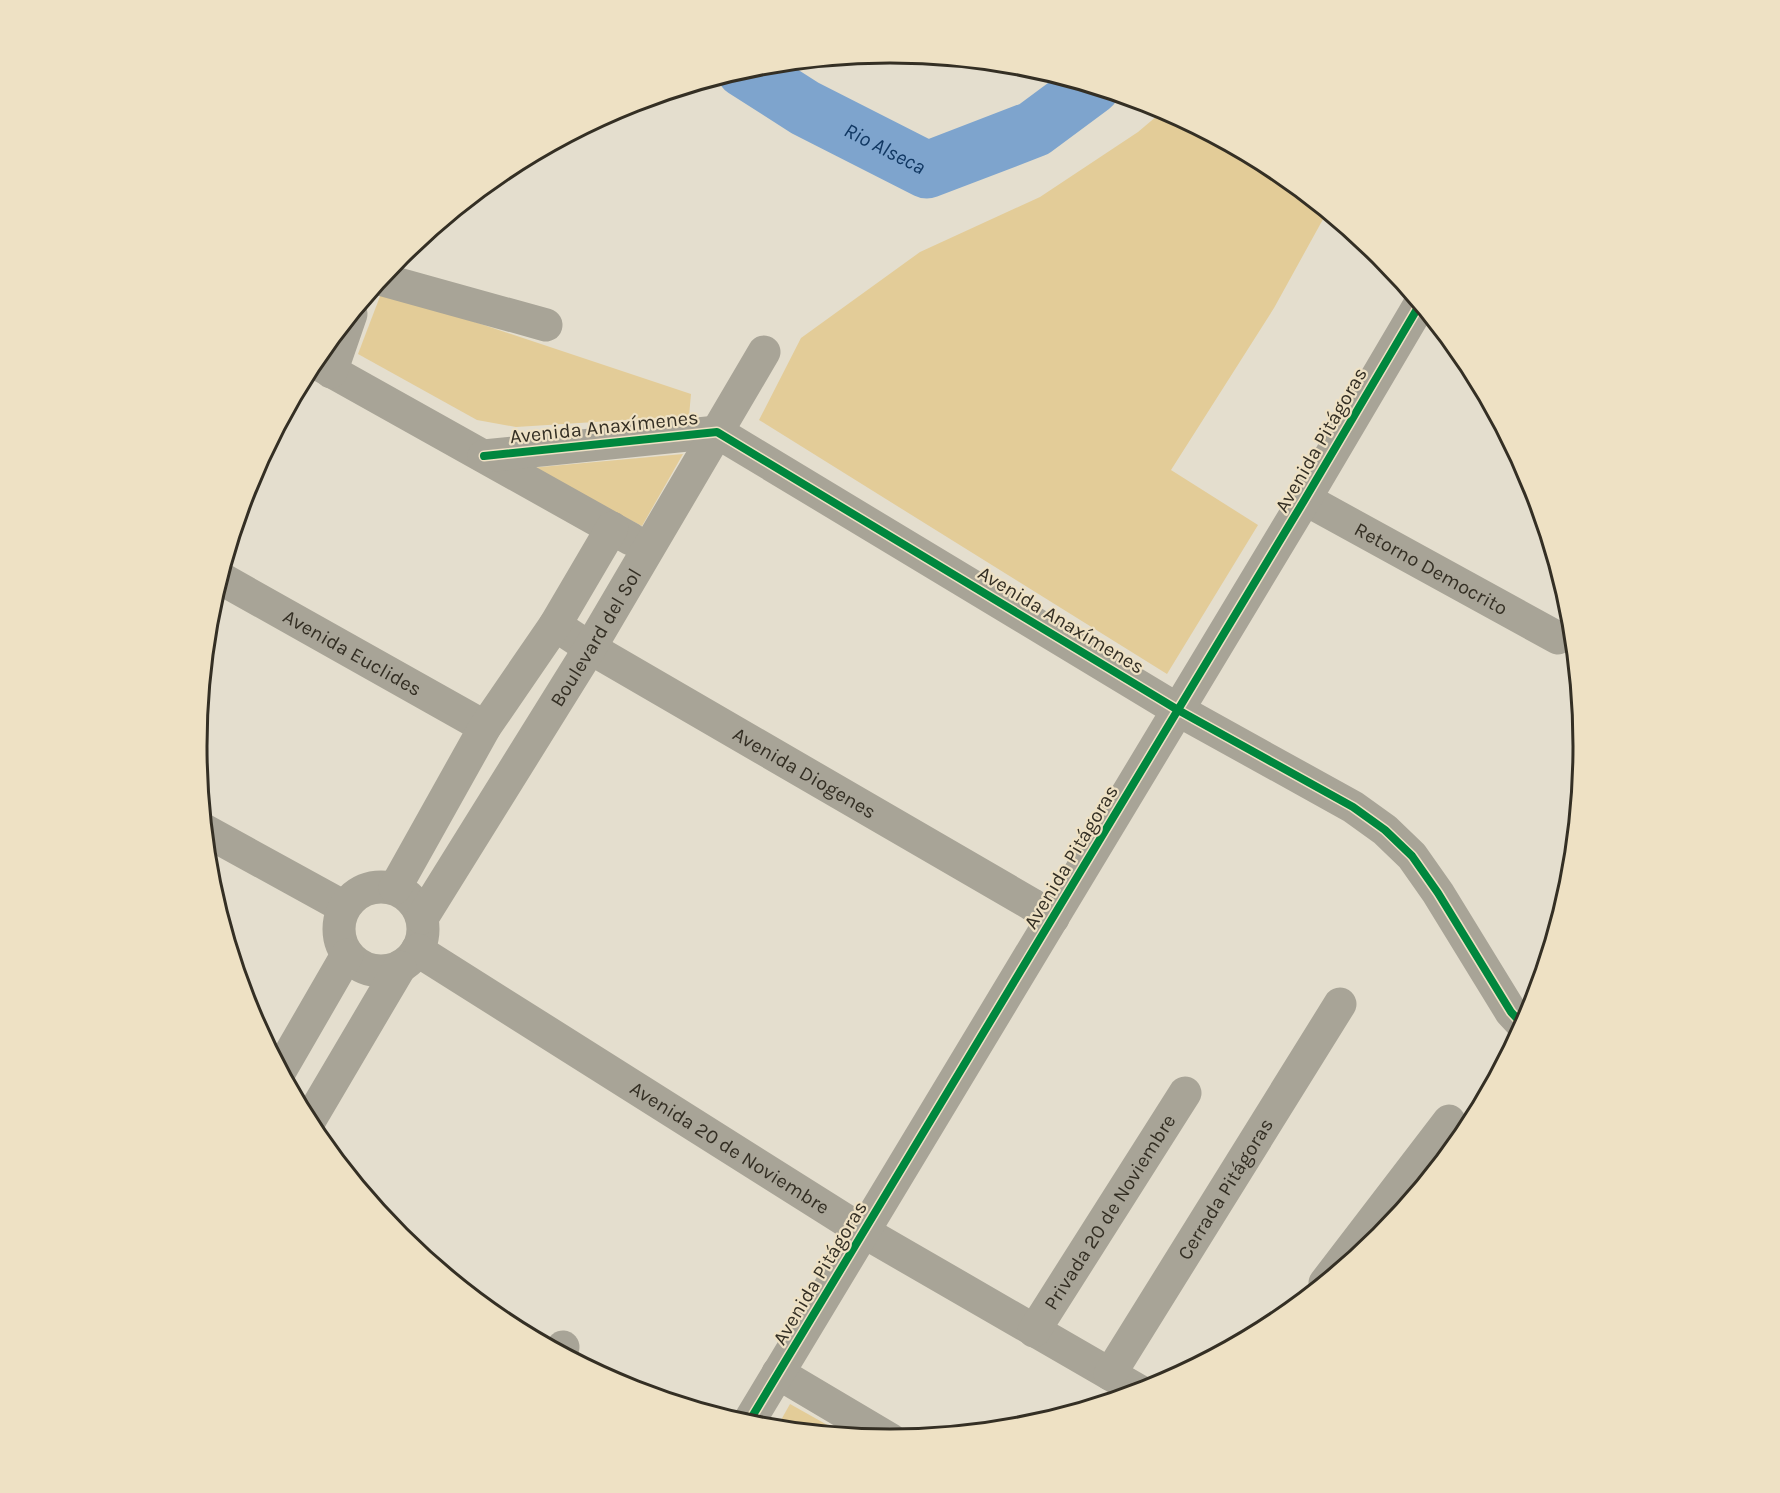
<svg xmlns="http://www.w3.org/2000/svg" width="1780" height="1493" font-family="Karla,sans-serif">
	<style>
		.green { fill: #e3cc98 }
		.lines { fill: none; stroke-linecap: round; stroke-linejoin: round }
		.river { stroke: #7ea4cd; stroke-width: 57 }
		.minor { stroke: #a8a497; stroke-width: 33 }
		.cycleway-casing { stroke: #eee1c4; stroke-width: 11 }
		.cycleway { stroke: #00873e; stroke-width: 8 }
		.labels { text-anchor: middle; dominant-baseline: central; stroke-width: 4.5; stroke-linejoin: round; paint-order: stroke }
		.street-label { font-size: 20px; fill: #342f24; stroke: #eee1c4 }
		.water-label { font-size: 21px; font-style: italic; fill: #103762; stroke: #eee1c4 }
		.rim { fill: none; stroke: #342f24; stroke-width: 3 }
	</style>
	<rect width="100%" height="100%" fill="#e4dece"/>
	<g class="green">
		<polygon points="1164,110 1276,170 1327,212 1274,308 1171,470 1258,525 1167,674 759,420 801,338 920,252 1040,197 1138,132"/>
		<polygon points="382,291 691,394 689,416 516,427 477,420 358,354"/>
		<polygon points="683,454 642,526 530,468"/>
		<polygon points="790,1404 847,1436 776,1429"/>
	</g>
	<g class="lines">
		<path class="river" id="s1" d="M744 69 805 108 927 170 1034 129 1092 86"/>
		<g class="minor">
			<polyline points="380,279 546,325"/>
			<polyline points="313,361 631,539"/>
			<polyline points="331,372 351,314"/>
			<polyline points="484,456 717,432 1178,710 1353,807 1385,830 1412,856 1438,893 1511,1012 1524,1026"/>
			<path id="s2" d="M1305 499 1558 638"/>
			<path id="s3" d="M220 578 485 727"/>
			<path id="s4" d="M555 625 590 648 1031 904 1053 918"/>
			<polyline points="204,830 344,907"/>
			<circle cx="381" cy="929" r="42"/>
			<polyline points="395,888 485,727 555,625 612,528"/>
			<path id="s5" d="M422 918 590 648 764 352"/>
			<path id="s6" d="M417 950 864 1232 1141 1392"/>
			<polyline points="280,1071 347,955"/>
			<polyline points="308,1123 400,967"/>
			<polyline points="1325,1283 1449,1121"/>
			<path id="s7" d="M1034 1331 1185 1093"/>
			<polyline points="560,1353 563,1347"/>
			<polyline points="778,1373 891,1440"/>
			<path id="s8" d="M1110 1374 1340 1004"/>
			<polyline points="747,1425 1305,499 1420,304"/>
		</g>
		<g class="cycleway-casing">
			<g id="cycleway">
				<polyline points="484,456 717,432 1178,710 1353,807 1385,830 1412,856 1438,893 1511,1012 1524,1026"/>
				<polyline points="747,1425 1305,499 1420,304"/>
			</g>
		</g>
		<use href="#cycleway" class="cycleway"/>
	</g>
	<g class="labels">
		<g class="street-label">
			<text transform="translate(604 427) rotate(-6)">Avenida Anaxímenes</text>
			<text transform="translate(1321 440) rotate(-60)">Avenida Pitágoras</text>
			<text stroke="none"><textPath href="#s2" startOffset="144">Retorno Democrito</textPath></text>
			<text transform="translate(1061 620) rotate(31)">Avenida Anaxímenes</text>
			<text stroke="none"><textPath href="#s5" startOffset="330">Boulevard del Sol</textPath></text>
			<text stroke="none"><textPath href="#s3" startOffset="152">Avenida Euclides</textPath></text>
			<text stroke="none"><textPath href="#s4" startOffset="290">Avenida Diogenes</textPath></text>
			<text transform="translate(1071 857) rotate(-59)">Avenida Pitágoras</text>
			<text stroke="none"><textPath href="#s6" startOffset="370">Avenida 20 de Noviembre</textPath></text>
			<text stroke="none"><textPath href="#s8" startOffset="218">Cerrada Pitágoras</textPath></text>
			<text stroke="none"><textPath href="#s7" startOffset="141">Privada 20 de Noviembre</textPath></text>
			<text transform="translate(820 1273) rotate(-59)">Avenida Pitágoras</text>
		</g>
		<g class="water-label">
			<text stroke="none"><textPath href="#s1" startOffset="162">Rio Alseca</textPath></text>
		</g>
	</g>
	<path d="M0 0H1780V1493H0ZM207 746a683 683 0 1 1 1366 0a683 683 0 1 1-1366 0Z" fill="#eee1c4" fill-rule="evenodd"/>
	<path class="rim" d="M207 746a683 683 0 1 1 1366 0a683 683 0 1 1-1366 0Z"/>
</svg>
